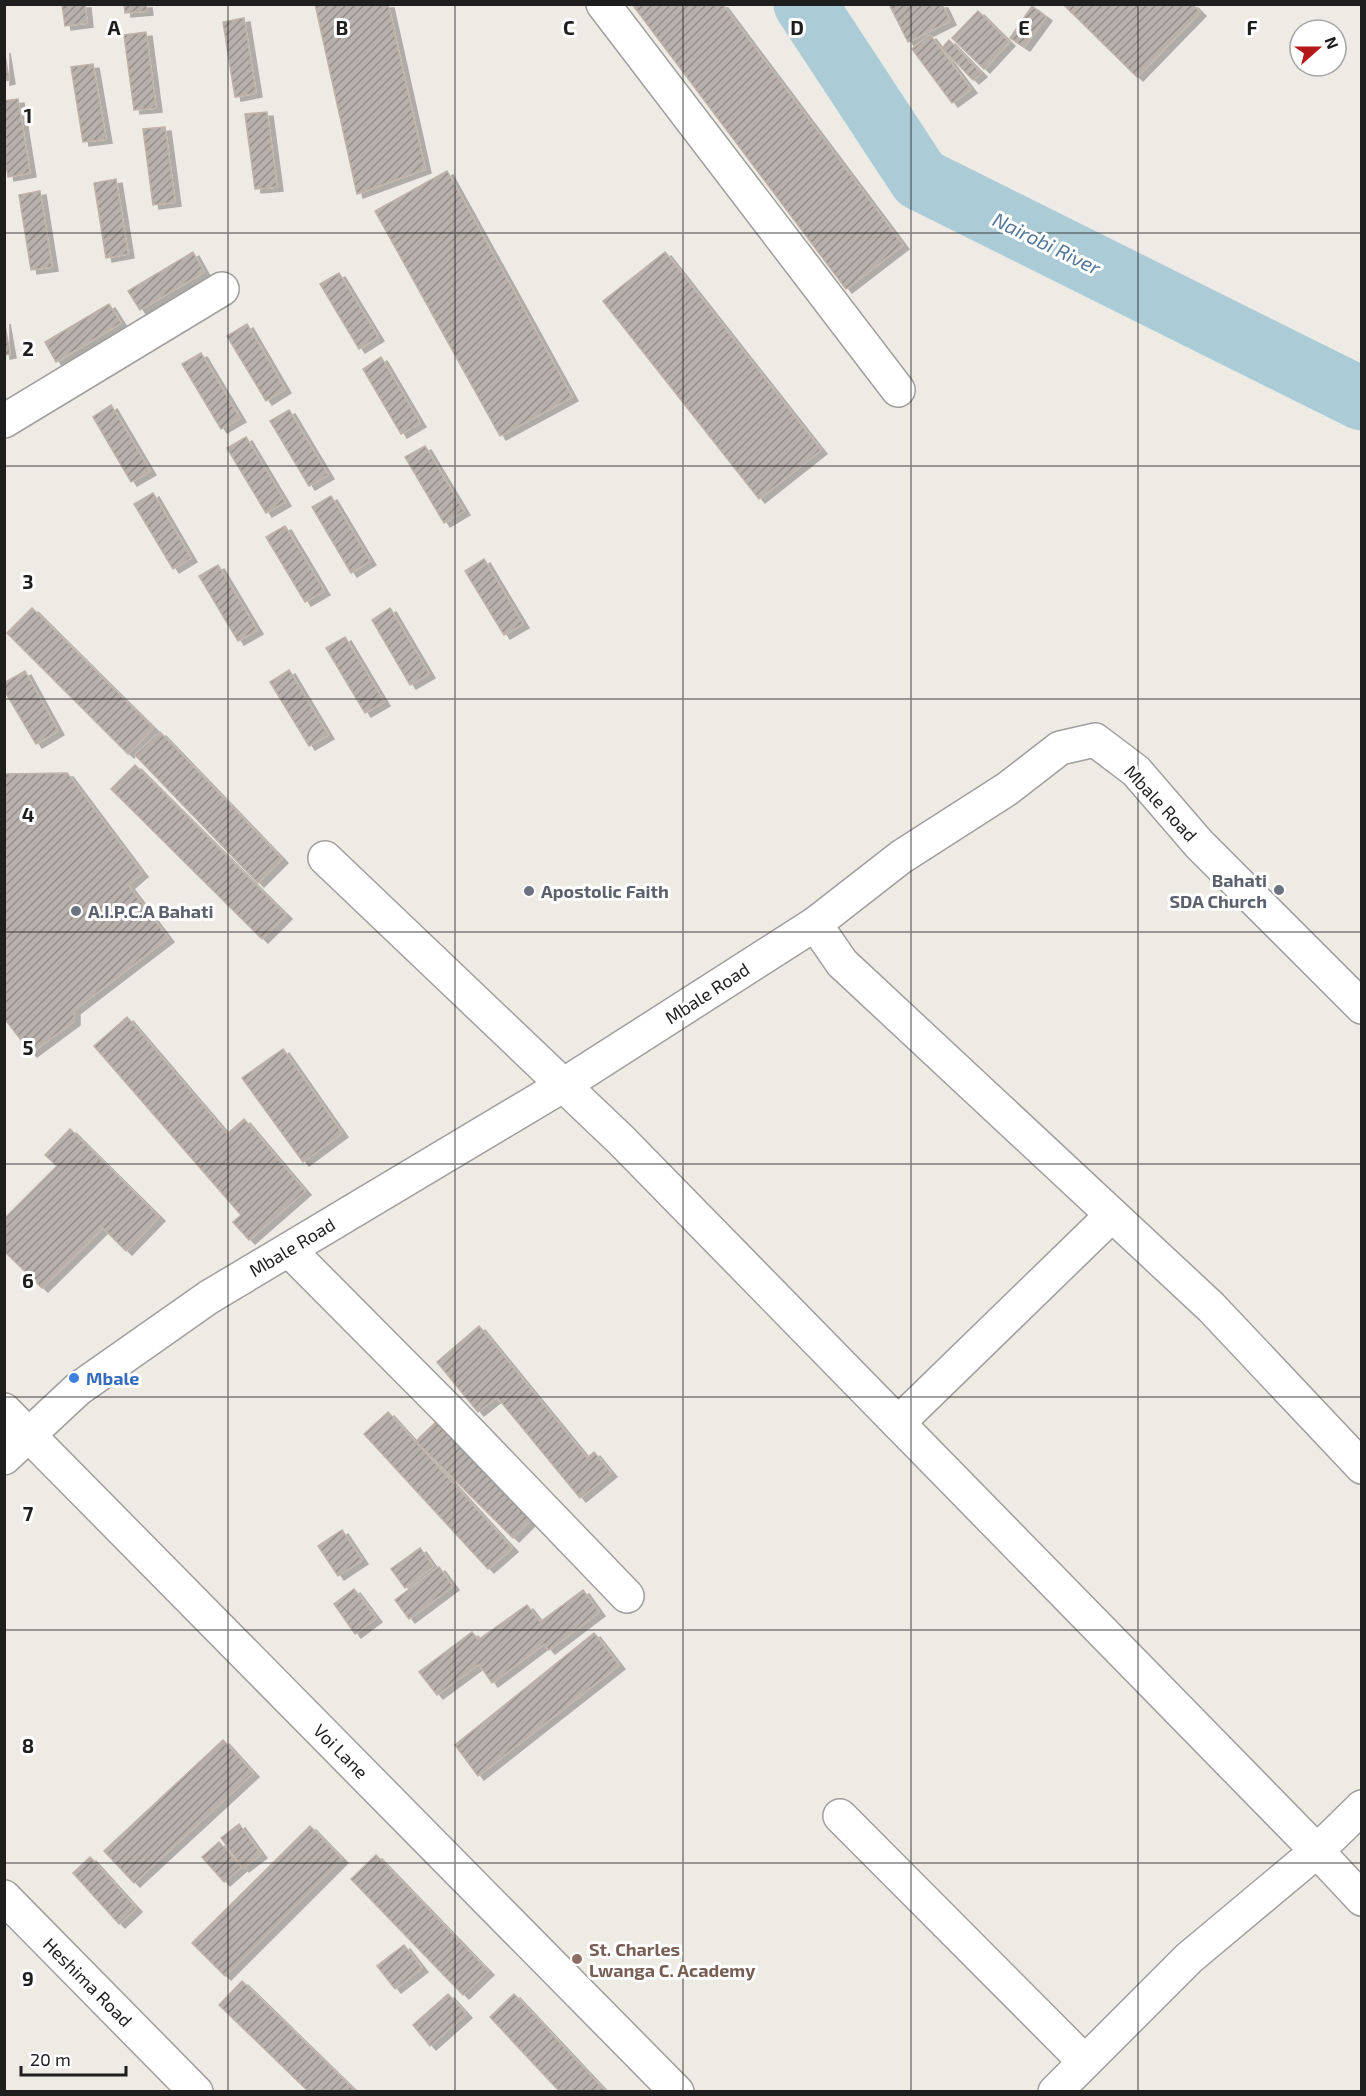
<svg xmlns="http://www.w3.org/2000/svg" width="1366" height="2096" font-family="'Exo 2',sans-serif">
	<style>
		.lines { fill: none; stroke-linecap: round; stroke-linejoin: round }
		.river { stroke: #abccd6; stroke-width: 63 }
		.building { fill: url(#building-hatch); stroke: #beb2a9; stroke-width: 1.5; filter: url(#shadow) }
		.minor-casing { stroke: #9f9f9f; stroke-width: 36 }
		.minor { stroke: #fff; stroke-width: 33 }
		.grid { fill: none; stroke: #1e1e1e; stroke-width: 1.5; stroke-opacity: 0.55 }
		.worship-dot { fill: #6b7280; stroke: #fff; stroke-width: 2 }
		.shop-dot { fill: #3f7fe0; stroke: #fff; stroke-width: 2 }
		.education-dot { fill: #8d6e63; stroke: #fff; stroke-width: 2 }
		.labels { text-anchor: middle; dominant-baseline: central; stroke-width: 6; stroke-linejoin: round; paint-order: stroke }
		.street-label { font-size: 18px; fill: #1e1e1e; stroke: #fff }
		.worship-label { font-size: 18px; font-weight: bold; fill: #5b616d; stroke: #fff; text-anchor: start }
		.shop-label { font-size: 18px; font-weight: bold; fill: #366cbe; stroke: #fff; text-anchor: start }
		.education-label { font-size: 18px; font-weight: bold; fill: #785e54; stroke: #fff; text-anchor: start }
		.water-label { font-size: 20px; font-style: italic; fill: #53779b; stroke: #fff }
		.grid-label { font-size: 20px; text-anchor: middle; font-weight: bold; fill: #1e1e1e; stroke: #fff; stroke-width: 6; stroke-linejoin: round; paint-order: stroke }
	</style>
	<defs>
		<pattern id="building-hatch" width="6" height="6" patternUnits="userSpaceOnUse" patternTransform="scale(1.5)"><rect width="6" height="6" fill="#b7b0ab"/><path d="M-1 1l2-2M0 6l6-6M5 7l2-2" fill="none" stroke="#948f8b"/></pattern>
		<filter id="shadow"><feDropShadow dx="6" dy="4" stdDeviation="0" flood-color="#0004"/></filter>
	</defs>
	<rect width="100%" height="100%" fill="#eeebe5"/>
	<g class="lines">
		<polyline class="river" points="805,4 920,179 1362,399"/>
	</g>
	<g class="building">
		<polygon points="62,4 85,4 87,23 65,26"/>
		<polygon points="124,4 146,4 147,11 125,13"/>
		<polygon points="315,4 388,4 425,169 357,194"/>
		<polygon points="632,4 722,4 903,245 846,289"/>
		<polygon points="889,4 942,4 950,21 908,42"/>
		<polygon points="1063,4 1077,4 1071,12"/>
		<polygon points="1078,4 1192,4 1200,12 1137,77 1071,12"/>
		<polygon points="1032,6 1046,17 1024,47 1010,38"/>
		<polygon points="978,11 1009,42 984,69 952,38"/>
		<polygon points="244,18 256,93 235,97 223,22"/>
		<polygon points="146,32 156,108 134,110 124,35"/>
		<polygon points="930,35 971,89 952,103 912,49"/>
		<polygon points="949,40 981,73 973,80 942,48"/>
		<polygon points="4,49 9,80 4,81"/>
		<polygon points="93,64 106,139 83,142 71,67"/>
		<polygon points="18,99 30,173 8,177 4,152 4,101"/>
		<polygon points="267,112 277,187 255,189 245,114"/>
		<polygon points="165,127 175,202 153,205 143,129"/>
		<polygon points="447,171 572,397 500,436 375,211"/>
		<polygon points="116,179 128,254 106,258 94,183"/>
		<polygon points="40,191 52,267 31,270 19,195"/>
		<polygon points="193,252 204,272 140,310 128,291"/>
		<polygon points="665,252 821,450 759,499 603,301"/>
		<polygon points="339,273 378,337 359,349 320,284"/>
		<polygon points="109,304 121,323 56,362 45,342"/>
		<polygon points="4,320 10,354 4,355"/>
		<polygon points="247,324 285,389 266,401 227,336"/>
		<polygon points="201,353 240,418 221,429 182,364"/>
		<polygon points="381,357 420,423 401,434 363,369"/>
		<polygon points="111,405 150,471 131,482 93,417"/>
		<polygon points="289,410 328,475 309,486 270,421"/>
		<polygon points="246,437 285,502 266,513 227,448"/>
		<polygon points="425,446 464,511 444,523 405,457"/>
		<polygon points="153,493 191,558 173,569 134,504"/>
		<polygon points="331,496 370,561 351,573 312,507"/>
		<polygon points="285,526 324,591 305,602 266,537"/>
		<polygon points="484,559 523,624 504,635 465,571"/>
		<polygon points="218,565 257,630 238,641 199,576"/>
		<polygon points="32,608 153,728 128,754 7,633"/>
		<polygon points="390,608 429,674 410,685 372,620"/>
		<polygon points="345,637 384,702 365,713 326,648"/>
		<polygon points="289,670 328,735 309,746 270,682"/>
		<polygon points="25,671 58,731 36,744 4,690 4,683"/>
		<polygon points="160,732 282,859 258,883 135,755"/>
		<polygon points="135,765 286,915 262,939 111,789"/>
		<polygon points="67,773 142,873 128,885 168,938 74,1010 74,1021 31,1053 4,1018 4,774"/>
		<polygon points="127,1017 227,1134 244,1119 305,1191 249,1240 233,1222 241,1215 94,1046"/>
		<polygon points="283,1049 342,1133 303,1162 242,1078"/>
		<polygon points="70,1129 159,1217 126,1251 103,1228 42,1288 4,1251 4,1219 57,1166 45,1155"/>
		<polygon points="479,1326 587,1458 594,1452 611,1473 580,1498 497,1397 478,1412 437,1362"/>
		<polygon points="388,1412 512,1548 488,1569 364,1434"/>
		<polygon points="437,1421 533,1518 513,1538 416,1441"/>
		<polygon points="342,1530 362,1560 338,1576 318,1546"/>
		<polygon points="420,1548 433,1566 405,1588 391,1569"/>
		<polygon points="439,1567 453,1586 409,1619 395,1600"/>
		<polygon points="354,1589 376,1618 355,1634 334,1604"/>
		<polygon points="583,1590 599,1612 549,1650 544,1644 492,1683 479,1664 437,1695 419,1672 472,1632 478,1640 527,1605 540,1622"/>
		<polygon points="594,1633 619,1665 478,1776 455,1745"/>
		<polygon points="223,1740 253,1773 134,1883 104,1851"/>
		<polygon points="239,1824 261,1854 243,1868 221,1838"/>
		<polygon points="310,1826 342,1859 225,1976 192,1943"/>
		<polygon points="219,1842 241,1867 224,1882 202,1857"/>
		<polygon points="376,1855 488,1971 463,1995 351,1879"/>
		<polygon points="90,1857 136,1908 119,1924 73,1873"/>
		<polygon points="404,1945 422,1968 395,1989 377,1966"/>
		<polygon points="242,1981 356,2092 309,2092 219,2005"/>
		<polygon points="448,1994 466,2014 430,2046 413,2025"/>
		<polygon points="514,1994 606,2092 560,2092 490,2017"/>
	</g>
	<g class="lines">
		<g class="minor-casing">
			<g id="minor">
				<polyline points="603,4 898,390"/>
				<polyline points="4,421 222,289"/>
				<polyline points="325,858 621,1140 1317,1851 1362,1899"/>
				<polyline points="815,924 842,963 1211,1307 1362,1467"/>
				<polyline points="289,1250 448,1410 627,1596"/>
				<polyline points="4,1410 677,2092"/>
				<polyline points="898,1423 1112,1215"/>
				<polyline points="4,1458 78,1389 209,1297 562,1086 815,924 901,857 1007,789 1060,748 1095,740 1136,771 1199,844 1362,1007"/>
				<polyline points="840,1816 1084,2061"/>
				<polyline points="4,1897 196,2092"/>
				<polyline points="1055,2092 1189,1958 1317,1851 1362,1807"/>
			</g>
		</g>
		<use href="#minor" class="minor"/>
	</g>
	<path class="grid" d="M228 4V2092M455 4V2092M683 4V2092M911 4V2092M1138 4V2092M4 233H1362M4 466H1362M4 699H1362M4 932H1362M4 1164H1362M4 1397H1362M4 1630H1362M4 1863H1362"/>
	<g class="worship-dot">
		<circle cx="1279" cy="890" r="6"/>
		<circle cx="529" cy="891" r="6"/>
		<circle cx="76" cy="911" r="6"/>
	</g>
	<circle class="shop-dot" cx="74" cy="1378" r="6"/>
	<circle class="education-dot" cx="577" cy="1959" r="6"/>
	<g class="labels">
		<g class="street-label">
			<text transform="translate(1161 803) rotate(47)">Mbale Road</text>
			<text transform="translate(707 993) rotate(-33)">Mbale Road</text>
			<text transform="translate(292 1247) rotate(-31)">Mbale Road</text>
			<text transform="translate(341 1751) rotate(45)">Voi Lane</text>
			<text transform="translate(88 1982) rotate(45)">Heshima Road</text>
		</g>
		<g class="worship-label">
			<text x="1267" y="880" text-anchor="end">Bahati<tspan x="1267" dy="21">SDA Church</tspan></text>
			<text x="541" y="891">Apostolic Faith</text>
			<text x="88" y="911">A.I.P.C.A Bahati</text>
		</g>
		<g class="shop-label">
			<text x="86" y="1378">Mbale</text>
		</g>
		<g class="education-label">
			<text x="589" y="1949">St. Charles<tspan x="589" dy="21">Lwanga C. Academy</tspan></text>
		</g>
		<g class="water-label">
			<text transform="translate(1047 243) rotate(26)">Nairobi River</text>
		</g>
	</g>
	<g class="grid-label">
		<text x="114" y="35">A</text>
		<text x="342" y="35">B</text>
		<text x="569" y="35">C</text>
		<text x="797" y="35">D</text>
		<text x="1024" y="35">E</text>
		<text x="1252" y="35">F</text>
		<text x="28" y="123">1</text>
		<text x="28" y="356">2</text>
		<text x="28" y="589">3</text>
		<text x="28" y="822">4</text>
		<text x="28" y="1055">5</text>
		<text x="28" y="1288">6</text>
		<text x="28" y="1521">7</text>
		<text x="28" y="1753">8</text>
		<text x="28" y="1986">9</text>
	</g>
	<rect width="1366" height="2096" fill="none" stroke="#1e1e1e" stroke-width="12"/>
	<g transform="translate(1318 48) rotate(69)"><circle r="28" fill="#ffffff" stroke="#a5a5a5" stroke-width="1.5"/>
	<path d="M0-4.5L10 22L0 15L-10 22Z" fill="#b41818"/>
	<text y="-9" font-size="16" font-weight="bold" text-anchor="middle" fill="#1e1e1e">N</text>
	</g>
	<path d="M21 2066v9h105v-9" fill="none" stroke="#1e1e1e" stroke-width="3"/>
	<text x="30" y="2066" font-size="18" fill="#1e1e1e" stroke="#ffffff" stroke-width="4.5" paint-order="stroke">20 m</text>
</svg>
